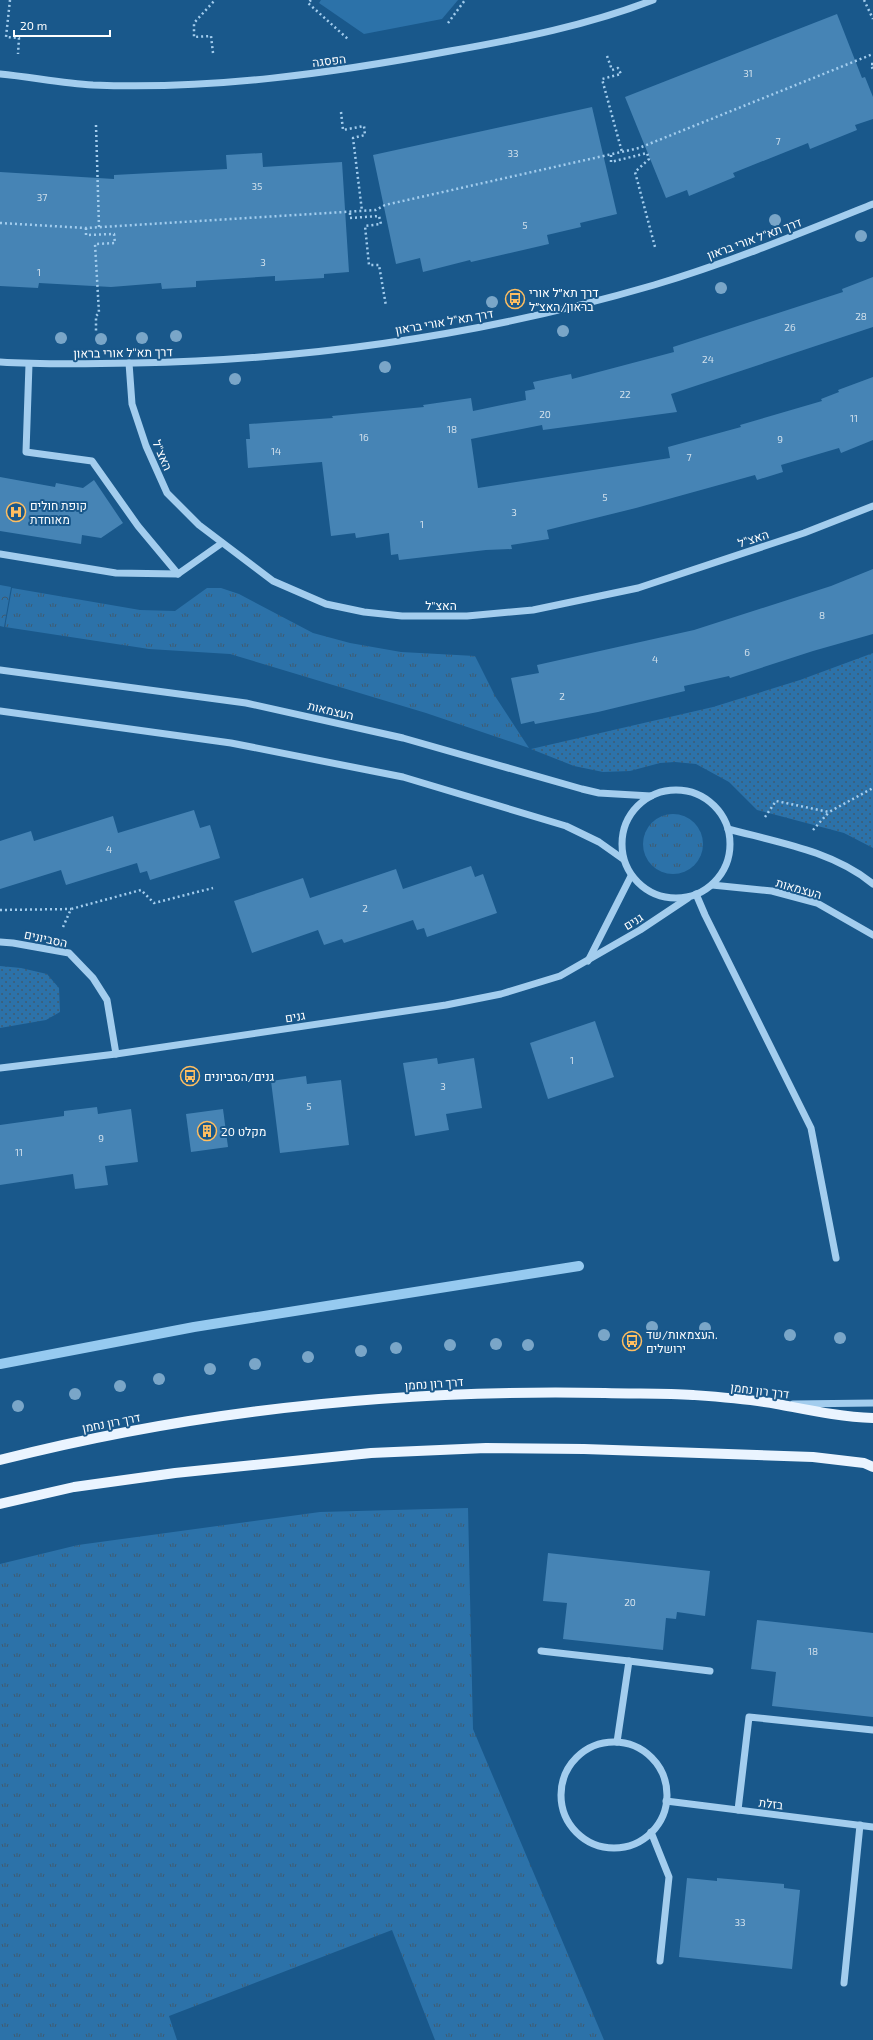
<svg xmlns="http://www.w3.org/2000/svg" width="873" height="2040" font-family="'Exo 2',Heebo,sans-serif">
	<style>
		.grass { fill: url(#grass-tufts) }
		.forest { fill: url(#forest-crowns) }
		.park { fill: url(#park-dots) }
		.garden { fill: #2c72a9 }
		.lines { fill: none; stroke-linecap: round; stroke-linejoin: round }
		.stream { stroke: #96caf0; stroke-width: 10 }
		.building { fill: #4684b5 }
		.path { stroke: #a3cdee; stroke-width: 2.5; stroke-dasharray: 2 3; stroke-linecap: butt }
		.minor { stroke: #a3cdee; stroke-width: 7 }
		.major { stroke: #eaf4ff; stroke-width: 10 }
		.tree { fill: #7aa6c8 }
		.labels { text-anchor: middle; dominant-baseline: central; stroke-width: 4; stroke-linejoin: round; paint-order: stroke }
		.number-label { font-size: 10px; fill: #d1e0ec }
		.street-label { font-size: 12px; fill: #fff; stroke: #19588b }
		.poi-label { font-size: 12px; fill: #fff; stroke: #19588b; text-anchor: start }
	</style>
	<defs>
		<pattern id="grass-tufts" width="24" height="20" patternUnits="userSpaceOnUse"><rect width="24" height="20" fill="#2c72a9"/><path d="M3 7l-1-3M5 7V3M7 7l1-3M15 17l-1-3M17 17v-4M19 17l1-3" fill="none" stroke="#3f5b71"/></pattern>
		<pattern id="forest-crowns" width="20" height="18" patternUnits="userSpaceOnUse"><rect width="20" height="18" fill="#2c72a9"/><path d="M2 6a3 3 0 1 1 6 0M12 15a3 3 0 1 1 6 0" fill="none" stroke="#3f5b71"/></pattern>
		<pattern id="park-dots" width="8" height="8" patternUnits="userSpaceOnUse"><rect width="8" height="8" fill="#2c72a9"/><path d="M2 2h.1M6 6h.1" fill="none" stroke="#3f5b71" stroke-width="1.8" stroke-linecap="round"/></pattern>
	</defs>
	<rect width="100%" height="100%" fill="#19588b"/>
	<g class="grass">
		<polygon points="12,588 140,610 175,611 207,588 221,588 239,594 313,633 350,643 401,652 475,656 495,696 529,748 426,713 230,654 149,649 5,627"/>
		<circle cx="673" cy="844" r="30"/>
		<polygon points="468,1508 473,1729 604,2040 435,2040 392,1930 169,2016 177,2040 0,2040 0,1564 78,1545 320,1512"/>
	</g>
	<polygon class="forest" points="0,585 11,587 4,627 0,626"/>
	<g class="park">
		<polygon points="873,653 873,848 844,833 757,810 729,782 696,764 675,762 660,763 630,771 603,772 574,766 531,749 713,707 800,680"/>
		<polygon points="0,966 21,968 47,974 59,988 60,1012 46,1020 0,1028"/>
	</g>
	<polygon class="garden" points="321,0 458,0 442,19 364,34 319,3"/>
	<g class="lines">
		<polyline class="stream" points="0,1364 194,1327 579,1266"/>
	</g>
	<g class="building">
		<polygon points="837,14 862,78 865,77 873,97 873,119 855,125 857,130 810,149 808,143 733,173 735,177 689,196 687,190 666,198 625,97"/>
		<polygon points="592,107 617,214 580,223 581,227 547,235 549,244 471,262 470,260 423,272 420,258 396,264 373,155"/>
		<polygon points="262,153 263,167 342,162 349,272 324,274 324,278 275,281 275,276 196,281 196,287 162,289 161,283 111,287 39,283 38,288 0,286 0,172 114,179 114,175 227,169 226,155"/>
		<polygon points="873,277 873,327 671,394 677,412 543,430 542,425 471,439 478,488 670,458 668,447 741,427 740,425 822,401 821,399 839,392 838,390 873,377 873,440 841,453 839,448 781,465 783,472 757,480 755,475 636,508 547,530 549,539 511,545 512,549 486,550 399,560 398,554 391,555 389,533 356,538 355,533 331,536 322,462 248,468 246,439 250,439 249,424 333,418 332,416 424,407 423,405 471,398 473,411 526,400 525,391 535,389 533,382 571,374 572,379 674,352 673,347 843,292 842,289"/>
		<polygon points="0,477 55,487 56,483 83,488 94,480 123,523 101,538 82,535 81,544 0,531"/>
		<polygon points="873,569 873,634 813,651 730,678 729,676 684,686 685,691 598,712 535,724 534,721 521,724 511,678 539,673 537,665 694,630 831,586"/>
		<polygon points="194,810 200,828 210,825 220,858 150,880 147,871 140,873 137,863 66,885 61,870 0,889 0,841 31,831 34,841 113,816 118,833"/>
		<polygon points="471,866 475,877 483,874 497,913 427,937 424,928 417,930 413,920 344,943 342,939 324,945 318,930 252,953 234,901 303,878 310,898 396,869 403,889"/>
		<polygon points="595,1021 614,1077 548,1099 530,1043"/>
		<polygon points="437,1058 438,1064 474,1058 482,1108 446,1114 449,1130 415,1136 403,1063"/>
		<polygon points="306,1076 307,1084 341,1080 349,1145 280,1153 271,1081"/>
		<polygon points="97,1107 98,1114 131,1109 138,1162 105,1166 108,1185 75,1189 73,1174 0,1185 0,1125 64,1116 64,1111"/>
		<polygon points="223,1109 228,1147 191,1152 186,1114"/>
		<polygon points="548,1553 710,1571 705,1616 677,1612 676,1619 666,1618 663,1650 563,1639 567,1603 543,1601"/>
		<polygon points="757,1620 873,1633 873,1717 772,1706 776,1672 751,1669"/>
		<polygon points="687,1878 717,1881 717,1878 784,1884 784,1888 800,1890 792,1969 679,1957"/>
	</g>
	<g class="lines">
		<g class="path">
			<polyline points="10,0 6,37 19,38 18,54"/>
			<polyline points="311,0 308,3 349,40"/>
			<polyline points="864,0 873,19"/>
			<polyline points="448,23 465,0"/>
			<polyline points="213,53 211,36 194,37 194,23 215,0"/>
			<polyline points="607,56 612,70 618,68 621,74 602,79 622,152"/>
			<polyline points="873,64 871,64 873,70"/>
			<polyline points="341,112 343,130 364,126 365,135 353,138 362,211"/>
			<polyline points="96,125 99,227"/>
			<polyline points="611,155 611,162 647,153 649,159 635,172 655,247"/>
			<polyline points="350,213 350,218 379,216 381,224 365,226 369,265 379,265 386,306"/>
			<polyline points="0,223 86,228 376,210 385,205 639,148 873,54"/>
			<polyline points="86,228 86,235 114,234 115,243 95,244 99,313 96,316 96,333"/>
			<polyline points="765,817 776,801 829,812 873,788"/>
			<polyline points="813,830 829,812"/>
			<polyline points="0,910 71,909"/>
			<polyline points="63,927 71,909 141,890 154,903 213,888"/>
		</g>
		<g class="minor">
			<path d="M0 74C31 77 62 83 93 85 212 90 333 73 450 51 518 39 589 25 653 0"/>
			<path d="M0 362C45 365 90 364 135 363 309 360 486 334 654 285 728 263 801 233 873 204"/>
			<polyline points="129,363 132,404 146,446 167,493 199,525 273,581 326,604 364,612 402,616 467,616 533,610 638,588 804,533 873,506"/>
			<polyline points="29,364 26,452 92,461 138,526 178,574"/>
			<polyline points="0,554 116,573 178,574 222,543"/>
			<polyline points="0,670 246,703 403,738 582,789 599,793 651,796"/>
			<polyline points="0,711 231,743 403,777 566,826 599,842 623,859"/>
			<circle cx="676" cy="844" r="54"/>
			<path d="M728 829C777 842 833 851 873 884"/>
			<polyline points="712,885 772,891 817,903 873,935"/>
			<polyline points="696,894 705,915 811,1128 836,1258"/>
			<polyline points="0,942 13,943 69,953 93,978 107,1000 116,1054"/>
			<polyline points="588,961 631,876"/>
			<polyline points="0,1068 116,1054 446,1005 501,994 560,976 640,930 688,898"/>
			<polyline points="793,1404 873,1403"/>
			<polyline points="541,1651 629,1661"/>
			<polyline points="617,1742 629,1661 710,1671"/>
			<circle cx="614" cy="1795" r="53"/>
			<polyline points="666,1801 873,1827"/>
			<polyline points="738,1810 749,1717 873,1730"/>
			<polyline points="651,1832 669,1877 660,1961"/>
			<polyline points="844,1983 860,1825"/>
		</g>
		<g class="major">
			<path d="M0 1460C197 1410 402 1389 605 1393 634 1394 664 1393 693 1395 721 1397 750 1399 777 1404 809 1410 840 1417 873 1418"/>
			<polyline points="0,1504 74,1487 175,1473 371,1453 486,1448 584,1449 813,1457 864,1463 873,1467"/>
		</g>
	</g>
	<g class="tree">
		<circle cx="775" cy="220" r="6"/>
		<circle cx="861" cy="236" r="6"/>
		<circle cx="721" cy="288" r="6"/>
		<circle cx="492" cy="302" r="6"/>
		<circle cx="563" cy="331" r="6"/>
		<circle cx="176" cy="336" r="6"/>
		<circle cx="61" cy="338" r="6"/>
		<circle cx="142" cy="338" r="6"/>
		<circle cx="101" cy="339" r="6"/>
		<circle cx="385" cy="367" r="6"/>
		<circle cx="235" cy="379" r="6"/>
		<circle cx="652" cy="1327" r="6"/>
		<circle cx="705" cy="1328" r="6"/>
		<circle cx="604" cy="1335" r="6"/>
		<circle cx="790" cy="1335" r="6"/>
		<circle cx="840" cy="1338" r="6"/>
		<circle cx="496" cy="1344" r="6"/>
		<circle cx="450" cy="1345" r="6"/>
		<circle cx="528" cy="1345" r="6"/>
		<circle cx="396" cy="1348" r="6"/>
		<circle cx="361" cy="1351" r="6"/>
		<circle cx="308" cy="1357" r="6"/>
		<circle cx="255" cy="1364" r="6"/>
		<circle cx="210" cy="1369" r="6"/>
		<circle cx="159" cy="1379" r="6"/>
		<circle cx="120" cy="1386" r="6"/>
		<circle cx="75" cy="1394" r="6"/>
		<circle cx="18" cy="1406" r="6"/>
	</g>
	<defs>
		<g id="bus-ring" transform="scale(1)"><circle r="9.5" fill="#19588b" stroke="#ffbe60" stroke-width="1.5"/><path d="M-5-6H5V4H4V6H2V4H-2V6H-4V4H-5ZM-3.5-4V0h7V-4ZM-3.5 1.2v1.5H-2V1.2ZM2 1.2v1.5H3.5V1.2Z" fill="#ffbe60"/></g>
		<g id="hospital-ring" transform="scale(1)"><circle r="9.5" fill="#19588b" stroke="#ffbe60" stroke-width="1.5"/><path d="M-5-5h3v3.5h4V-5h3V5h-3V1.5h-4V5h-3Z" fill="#ffbe60"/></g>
		<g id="building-ring" transform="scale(1)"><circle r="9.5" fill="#19588b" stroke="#ffbe60" stroke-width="1.5"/><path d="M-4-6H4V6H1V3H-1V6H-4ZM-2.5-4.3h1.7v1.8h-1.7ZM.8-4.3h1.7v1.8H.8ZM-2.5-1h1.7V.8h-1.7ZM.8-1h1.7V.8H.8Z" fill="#ffbe60"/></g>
	</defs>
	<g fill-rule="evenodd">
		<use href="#bus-ring" x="515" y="299"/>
		<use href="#hospital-ring" x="16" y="512"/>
		<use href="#bus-ring" x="190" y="1076"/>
		<use href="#building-ring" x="207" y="1131"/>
		<use href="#bus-ring" x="632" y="1341"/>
	</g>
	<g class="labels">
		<g class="number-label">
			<text x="748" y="73">31</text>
			<text x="778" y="141">7</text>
			<text x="513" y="153">33</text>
			<text x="257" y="186">35</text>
			<text x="42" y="197">37</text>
			<text x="525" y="225">5</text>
			<text x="263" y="262">3</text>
			<text x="39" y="272">1</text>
			<text x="861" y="316">28</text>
			<text x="790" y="327">26</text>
			<text x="708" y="359">24</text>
			<text x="625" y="394">22</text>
			<text x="545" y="414">20</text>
			<text x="854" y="418">11</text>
			<text x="452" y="429">18</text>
			<text x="364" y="437">16</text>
			<text x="780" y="439">9</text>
			<text x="276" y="451">14</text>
			<text x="689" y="457">7</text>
			<text x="605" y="497">5</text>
			<text x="514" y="512">3</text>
			<text x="422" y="524">1</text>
			<text x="822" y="615">8</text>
			<text x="747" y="652">6</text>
			<text x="655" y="659">4</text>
			<text x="562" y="696">2</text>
			<text x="109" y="849">4</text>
			<text x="365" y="908">2</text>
			<text x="572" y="1060">1</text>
			<text x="443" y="1086">3</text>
			<text x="309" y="1106">5</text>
			<text x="101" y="1138">9</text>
			<text x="19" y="1152">11</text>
			<text x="630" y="1602">20</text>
			<text x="813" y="1651">18</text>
			<text x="740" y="1922">33</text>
		</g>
		<g class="street-label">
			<text transform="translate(329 60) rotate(-7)">הפסגה</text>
			<text transform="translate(754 238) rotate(-20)">דרך תא"ל אורי בראון</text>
			<text transform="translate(444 321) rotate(-10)">דרך תא"ל אורי בראון</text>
			<text transform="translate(123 352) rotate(-1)">דרך תא"ל אורי בראון</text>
			<text transform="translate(163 455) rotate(67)">האצ"ל</text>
			<text transform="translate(753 538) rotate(-18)">האצ"ל</text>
			<text x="441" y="605">האצ"ל</text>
			<text transform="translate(331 710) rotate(13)">העצמאות</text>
			<text transform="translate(799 888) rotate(16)">העצמאות</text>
			<text transform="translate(633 921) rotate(-32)">גנים</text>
			<text transform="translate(46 938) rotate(12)">הסביונים</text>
			<text transform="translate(295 1016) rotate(-9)">גנים</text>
			<text transform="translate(434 1383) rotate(-4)">דרך רון נחמן</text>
			<text transform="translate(760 1390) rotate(7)">דרך רון נחמן</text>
			<text transform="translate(111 1422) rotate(-11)">דרך רון נחמן</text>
			<text transform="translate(771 1803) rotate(7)">בזלת</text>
		</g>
		<g class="poi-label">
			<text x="529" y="292">דרך תא״ל אורי<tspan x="529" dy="14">בראון/האצ״ל</tspan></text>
			<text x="30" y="505">קופת חולים<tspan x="30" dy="14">מאוחדת</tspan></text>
			<text x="204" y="1076">גנים/הסביונים</text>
			<text x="221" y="1131">מקלט 20</text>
			<text x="646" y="1334">העצמאות/שד.<tspan x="646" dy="14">ירושלים</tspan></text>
		</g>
	</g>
	<path d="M14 30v6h96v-6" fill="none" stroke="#ffffff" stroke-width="2"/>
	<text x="20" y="30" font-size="12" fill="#ffffff" stroke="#19588b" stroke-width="3" paint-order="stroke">20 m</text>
</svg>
